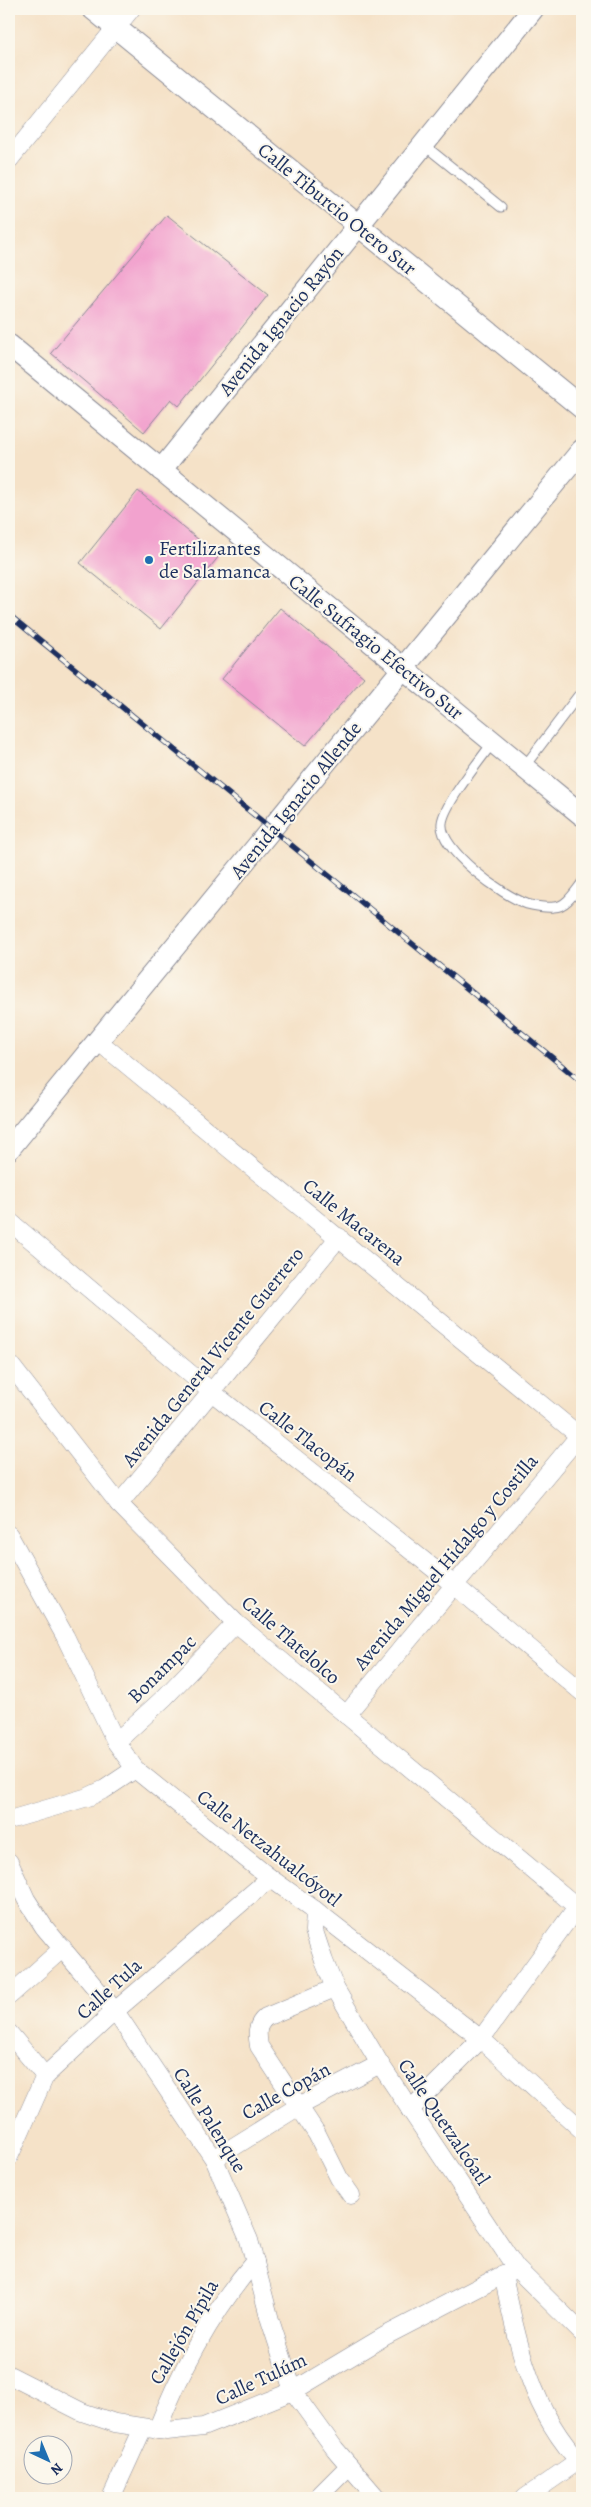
<svg xmlns="http://www.w3.org/2000/svg" width="591" height="2507" font-family="Alegreya,serif">
	<style>
		.building { fill: #f2a2ce }
		.lines { fill: none; stroke-linecap: round; stroke-linejoin: round }
		.service-casing { stroke: #888893; stroke-width: 11 }
		.minor-casing { stroke: #888893; stroke-width: 19 }
		.tertiary-casing { stroke: #888893; stroke-width: 23 }
		.service { stroke: #fff; stroke-width: 9 }
		.minor { stroke: #fff; stroke-width: 18 }
		.tertiary { stroke: #fff; stroke-width: 21 }
		.rail-casing { stroke: #1b2f5e; stroke-width: 5.5 }
		.rail { stroke: #fbf7ec; stroke-width: 4; stroke-dasharray: 11; stroke-linecap: butt }
		.poi-dot { fill: #1f6fb2; stroke: #fbf7ec; stroke-width: 2 }
		.labels { text-anchor: middle; dominant-baseline: central; stroke-width: 4; stroke-linejoin: round; paint-order: stroke }
		.street-label { font-size: 20px; fill: #1b2f5e; stroke: #fbf7ec }
		.poi-label { font-size: 20px; fill: #1b2f5e; stroke: #fbf7ec; text-anchor: start }
	</style>
	<rect width="100%" height="100%" fill="#fbf7ec"/>
	<filter id="ink" filterUnits="userSpaceOnUse"><feTurbulence type="fractalNoise" baseFrequency=".02" numOctaves="2"/><feDisplacementMap in="SourceGraphic" scale="10" xChannelSelector="R" yChannelSelector="G"/><feConvolveMatrix kernelMatrix="1 2 1 2 8 2 1 2 1" color-interpolation-filters="sRGB"/></filter>
	<filter id="wash" filterUnits="userSpaceOnUse"><feTurbulence type="fractalNoise" baseFrequency=".0096" numOctaves="4" result="noise"/><feDisplacementMap in="SourceGraphic" scale="20" xChannelSelector="R" yChannelSelector="G"/><feGaussianBlur stdDeviation="1.12" result="paint"/><feColorMatrix in="noise" values="0 0 0 0 0 0 0 0 0 0 0 0 0 0 0 0 0 1.4 0 .05"/><feComposite in="paint" operator="in"/></filter>
	<g filter="url(#wash)">
		<rect width="100%" height="100%" fill="#f5e2c8"/>
		<g id="blocks">
			<g class="building">
				<polygon points="167,215 268,295 179,406 171,399 144,432 51,353"/>
				<polygon points="138,491 219,556 161,629 80,563"/>
				<polygon points="280,608 364,677 305,746 222,679"/>
			</g>
		</g>
	</g>
	<g filter="url(#ink)">
		<use href="#blocks" fill-opacity="0" stroke="#888893" stroke-width="1"/>
		<g class="lines">
			<g class="service-casing">
				<g id="service">
					<polyline points="424,145 501,207"/>
					<path d="M493 742C481 759 444 804 442 823 439 850 503 896 527 904 534 906 547 908 554 907 566 907 575 892 582 883"/>
					<polyline points="524,767 578,696"/>
				</g>
			</g>
			<g class="minor-casing">
				<g id="minor">
					<polyline points="9,160 131,9"/>
					<polyline points="98,1041 582,1438"/>
					<polyline points="9,1221 213,1393 453,1584 582,1692"/>
					<polyline points="9,1363 119,1504 236,1623 582,1911"/>
					<polyline points="119,1504 339,1237"/>
					<polyline points="9,1535 65,1636 116,1742 135,1769 270,1878 315,1910 481,2039 582,2130"/>
					<polyline points="346,1715 579,1436"/>
					<polyline points="116,1742 165,1697 236,1623"/>
					<polyline points="9,1820 88,1797 105,1789 135,1769"/>
					<polyline points="9,1862 26,1899 44,1927 115,2011 214,2159 249,2240 270,2320 293,2391 335,2449 377,2498"/>
					<polyline points="315,1910 314,1931 324,1961 335,1988 380,2064 516,2268 582,2333"/>
					<path d="M335 1988 266 2017C256 2025 257 2034 259 2046L317 2134 339 2178 351 2195"/>
					<polyline points="9,1996 63,1948"/>
					<polyline points="9,2033 45,2076"/>
					<polyline points="410,2110 481,2039 582,1900"/>
					<polyline points="9,2157 45,2076 115,2011 270,1878"/>
					<polyline points="214,2159 299,2106 380,2064"/>
					<path d="M503 2274C517 2342 532 2414 582 2464"/>
					<polyline points="9,2375 82,2412 115,2423 167,2431 203,2427 293,2391 385,2336 516,2268"/>
					<path d="M157 2430C181 2369 213 2310 255 2261"/>
					<polyline points="111,2498 143,2428"/>
					<polyline points="317,2498 349,2466"/>
					<polyline points="525,2498 578,2461"/>
				</g>
			</g>
			<g class="tertiary-casing">
				<g id="tertiary">
					<polyline points="93,9 582,408"/>
					<polyline points="9,345 582,815"/>
					<polyline points="161,470 533,9"/>
					<polyline points="9,1149 582,450"/>
				</g>
			</g>
			<use href="#service" class="service"/>
			<use href="#minor" class="minor"/>
			<use href="#tertiary" class="tertiary"/>
			<g class="rail-casing">
				<polyline id="rail" points="9,615 582,1082"/>
			</g>
			<use href="#rail" class="rail"/>
		</g>
	</g>
	<circle class="poi-dot" cx="149" cy="560" r="5"/>
	<g class="labels">
		<g class="street-label">
			<text transform="translate(337 209) rotate(39)">Calle Tiburcio Otero Sur</text>
			<text transform="translate(281 321) rotate(-51)">Avenida Ignacio Rayón</text>
			<text transform="translate(376 647) rotate(39)">Calle Sufragio Efectivo Sur</text>
			<text transform="translate(296 800) rotate(-51)">Avenida Ignacio Allende</text>
			<text transform="translate(354 1222) rotate(39)">Calle Macarena</text>
			<text transform="translate(213 1357) rotate(-51)">Avenida General Vicente Guerrero</text>
			<text transform="translate(308 1441) rotate(38)">Calle Tlacopán</text>
			<text transform="translate(446 1562) rotate(-50)">Avenida Miguel Hidalgo y Costilla</text>
			<text transform="translate(291 1640) rotate(41)">Calle Tlatelolco</text>
			<text transform="translate(162 1669) rotate(-45)">Bonampac</text>
			<text transform="translate(269 1848) rotate(38)">Calle Netzahualcóyotl</text>
			<text transform="translate(109 1989) rotate(-42)">Calle Tula</text>
			<text transform="translate(286 2091) rotate(-29)">Calle Copán</text>
			<text transform="translate(210 2120) rotate(58)">Calle Palenque</text>
			<text transform="translate(444 2122) rotate(56)">Calle Quetzalcóatl</text>
			<text transform="translate(184 2332) rotate(-60)">Callejón Pípila</text>
			<text transform="translate(261 2379) rotate(-25)">Calle Tulúm</text>
		</g>
		<g class="poi-label">
			<text x="159" y="548">Fertilizantes<tspan x="159" dy="23">de Salamanca</tspan></text>
		</g>
	</g>
	<rect width="591" height="2507" fill="none" stroke="#fbf7ec" stroke-width="30"/>
	<g transform="translate(48 2460) rotate(136)"><circle r="24" fill="#fbf7ec" stroke="#a1a7b3"/>
	<path d="M0-4L9 19L0 12L-9 19Z" fill="#1f6fb2"/>
	<text y="-8" font-size="14" font-weight="bold" text-anchor="middle" fill="#1b2f5e">N</text>
	</g>
</svg>
